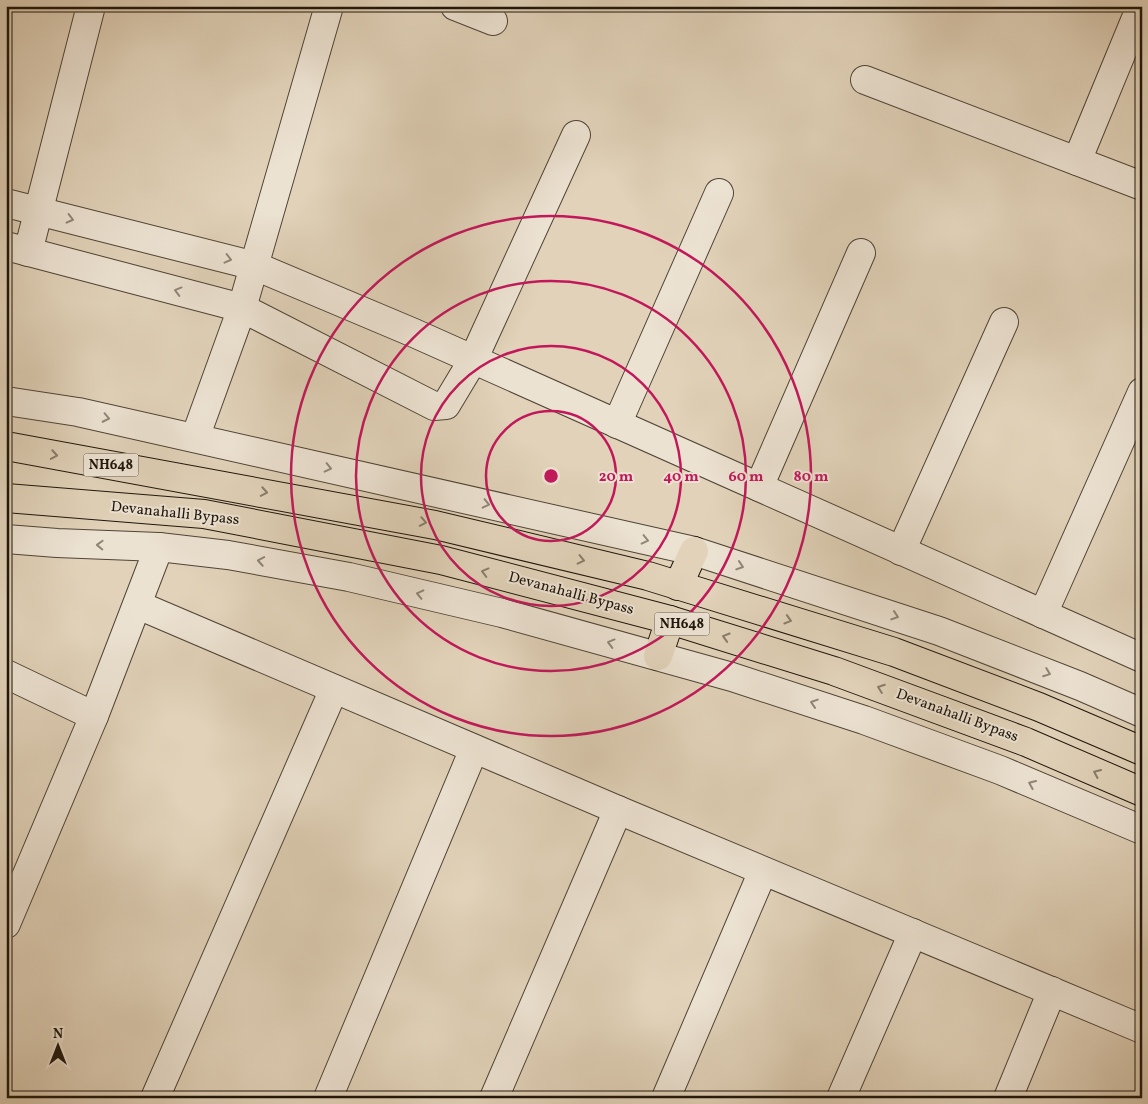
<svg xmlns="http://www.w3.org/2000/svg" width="1148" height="1104" font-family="Vollkorn,serif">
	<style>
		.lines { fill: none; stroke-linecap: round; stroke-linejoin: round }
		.minor-casing { stroke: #4f4436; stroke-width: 30 }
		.highway-casing { stroke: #1e150b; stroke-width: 30 }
		.minor { stroke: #ece2d2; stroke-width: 28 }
		.highway { stroke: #e1d2b9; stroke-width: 28 }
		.oneway { stroke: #8f8678 }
		.oneway2 { stroke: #897d6b }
		.ring { fill: none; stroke: #c2185b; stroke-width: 2.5 }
		.labels { text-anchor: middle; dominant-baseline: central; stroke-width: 4; stroke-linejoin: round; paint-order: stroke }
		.shield { fill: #ece2d2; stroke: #5c5247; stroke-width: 1 }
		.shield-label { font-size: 14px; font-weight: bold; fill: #1e150b }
		.street-label { font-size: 15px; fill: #1e150b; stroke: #ece2d2 }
		.centre { fill: #c2185b; stroke: #ece2d2; stroke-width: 2.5 }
		.ring-label { font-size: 15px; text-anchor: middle; font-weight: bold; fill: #c2185b; stroke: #ece2d2; stroke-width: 4; stroke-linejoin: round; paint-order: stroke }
	</style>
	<rect width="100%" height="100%" fill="#e1d2b9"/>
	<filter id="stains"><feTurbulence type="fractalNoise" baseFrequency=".004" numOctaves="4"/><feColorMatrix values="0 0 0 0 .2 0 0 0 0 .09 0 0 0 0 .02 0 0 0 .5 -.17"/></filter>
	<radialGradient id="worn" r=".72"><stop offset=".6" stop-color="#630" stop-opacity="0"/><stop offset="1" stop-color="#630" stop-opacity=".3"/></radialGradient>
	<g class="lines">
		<g class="minor-casing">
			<g id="minor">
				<polyline points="455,6 493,21"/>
				<polyline points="865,80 1142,186"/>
				<polyline points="1077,161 1141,6"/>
				<polyline points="6,203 255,266 414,333 1142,658"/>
				<polyline points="6,246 242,308 434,406 446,405 473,360 576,135"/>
				<polyline points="28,252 91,6"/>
				<polyline points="6,401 78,412 694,551 939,631 1080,686 1142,713"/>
				<polyline points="617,424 719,193"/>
				<polyline points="195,438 242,308 329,6"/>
				<polyline points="759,487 861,253"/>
				<polyline points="6,539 57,543 159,547 228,555 349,577 502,613 732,677 864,720 1000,770 1142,830"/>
				<polyline points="901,551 1004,322"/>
				<polyline points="138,605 618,810 1142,1029"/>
				<polyline points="1043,614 1142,392"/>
				<polyline points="6,674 94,716"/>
				<polyline points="6,924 94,716 159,547"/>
				<polyline points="155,1098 334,689"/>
				<polyline points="328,1098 474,749"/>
				<polyline points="494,1098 618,810"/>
				<polyline points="666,1098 763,871"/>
				<polyline points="841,1098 913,933"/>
				<polyline points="1008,1098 1052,991"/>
			</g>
		</g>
		<g class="highway-casing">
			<g id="highway">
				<polyline points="6,446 435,525 648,576 894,652 1039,707 1142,751"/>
				<polyline points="6,498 204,514 441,560 670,620 834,671 1026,742 1142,792"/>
				<polyline points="678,586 694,551"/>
				<polyline points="658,656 670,620"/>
			</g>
		</g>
		<use href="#minor" class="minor"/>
		<use href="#highway" class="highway"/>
	</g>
	<defs><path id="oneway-chevron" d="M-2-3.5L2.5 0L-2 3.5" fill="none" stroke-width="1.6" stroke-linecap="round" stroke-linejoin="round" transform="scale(1.25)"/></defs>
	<g class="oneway">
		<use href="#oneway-chevron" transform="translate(70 219) rotate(14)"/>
		<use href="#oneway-chevron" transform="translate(228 259) rotate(14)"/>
		<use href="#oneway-chevron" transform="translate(178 291) rotate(-165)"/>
		<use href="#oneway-chevron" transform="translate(106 418) rotate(12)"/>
		<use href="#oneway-chevron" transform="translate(328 468) rotate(13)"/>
		<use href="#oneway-chevron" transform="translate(486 504) rotate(13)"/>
		<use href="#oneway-chevron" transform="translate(645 540) rotate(13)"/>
		<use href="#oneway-chevron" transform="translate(100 545) rotate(-178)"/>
		<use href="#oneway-chevron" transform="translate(261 561) rotate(-170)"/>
		<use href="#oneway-chevron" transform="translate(740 566) rotate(18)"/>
		<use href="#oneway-chevron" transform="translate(420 594) rotate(-167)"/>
		<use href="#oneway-chevron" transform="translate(895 616) rotate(18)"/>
		<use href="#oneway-chevron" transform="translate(611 643) rotate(-165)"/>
		<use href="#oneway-chevron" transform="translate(1047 673) rotate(21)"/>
		<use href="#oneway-chevron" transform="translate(814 703) rotate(-162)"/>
		<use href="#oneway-chevron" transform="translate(1032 784) rotate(-157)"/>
	</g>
	<g class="oneway2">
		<use href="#oneway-chevron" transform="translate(54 455) rotate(10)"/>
		<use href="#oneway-chevron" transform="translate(264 492) rotate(10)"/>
		<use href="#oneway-chevron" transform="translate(423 522) rotate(11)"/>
		<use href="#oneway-chevron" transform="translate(581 560) rotate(13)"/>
		<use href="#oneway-chevron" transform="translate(485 572) rotate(-165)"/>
		<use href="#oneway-chevron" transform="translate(788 620) rotate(17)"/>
		<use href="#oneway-chevron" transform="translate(726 637) rotate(-163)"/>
		<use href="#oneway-chevron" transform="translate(881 688) rotate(-160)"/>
		<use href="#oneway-chevron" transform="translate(1097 773) rotate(-156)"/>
	</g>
	<g class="ring">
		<circle cx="551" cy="476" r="65"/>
		<circle cx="551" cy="476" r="130"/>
		<circle cx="551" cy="476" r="195"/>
		<circle cx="551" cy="476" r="260"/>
	</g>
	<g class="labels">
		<g class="shield">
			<rect x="83.5" y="453.5" width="55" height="23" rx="4"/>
			<rect x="654.5" y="612.5" width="55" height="23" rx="4"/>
		</g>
		<g class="shield-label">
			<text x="111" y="465">NH648</text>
			<text x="682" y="624">NH648</text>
		</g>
		<g class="street-label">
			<text transform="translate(175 514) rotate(6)">Devanahalli Bypass</text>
			<text transform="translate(571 594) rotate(15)">Devanahalli Bypass</text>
			<text transform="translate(957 716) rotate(20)">Devanahalli Bypass</text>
		</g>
	</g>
	<circle cx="551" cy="476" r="8" class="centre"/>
	<g class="ring-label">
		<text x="616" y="481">20 m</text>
		<text x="681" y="481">40 m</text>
		<text x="746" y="481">60 m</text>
		<text x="811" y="481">80 m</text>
	</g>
	<rect width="1148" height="1104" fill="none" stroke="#e1d2b9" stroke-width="25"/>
	<rect x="8" y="8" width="1133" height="1089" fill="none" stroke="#1e150b" stroke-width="2.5"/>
	<rect x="12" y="12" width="1123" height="1079" fill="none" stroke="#1e150b"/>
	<g transform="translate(58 1046)" stroke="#ece2d2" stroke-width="4" paint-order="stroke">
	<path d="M0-4L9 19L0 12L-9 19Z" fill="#1e150b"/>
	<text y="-8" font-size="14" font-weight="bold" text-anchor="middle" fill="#1e150b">N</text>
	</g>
	<rect width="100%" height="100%" filter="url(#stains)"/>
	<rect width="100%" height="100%" fill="url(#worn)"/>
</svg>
